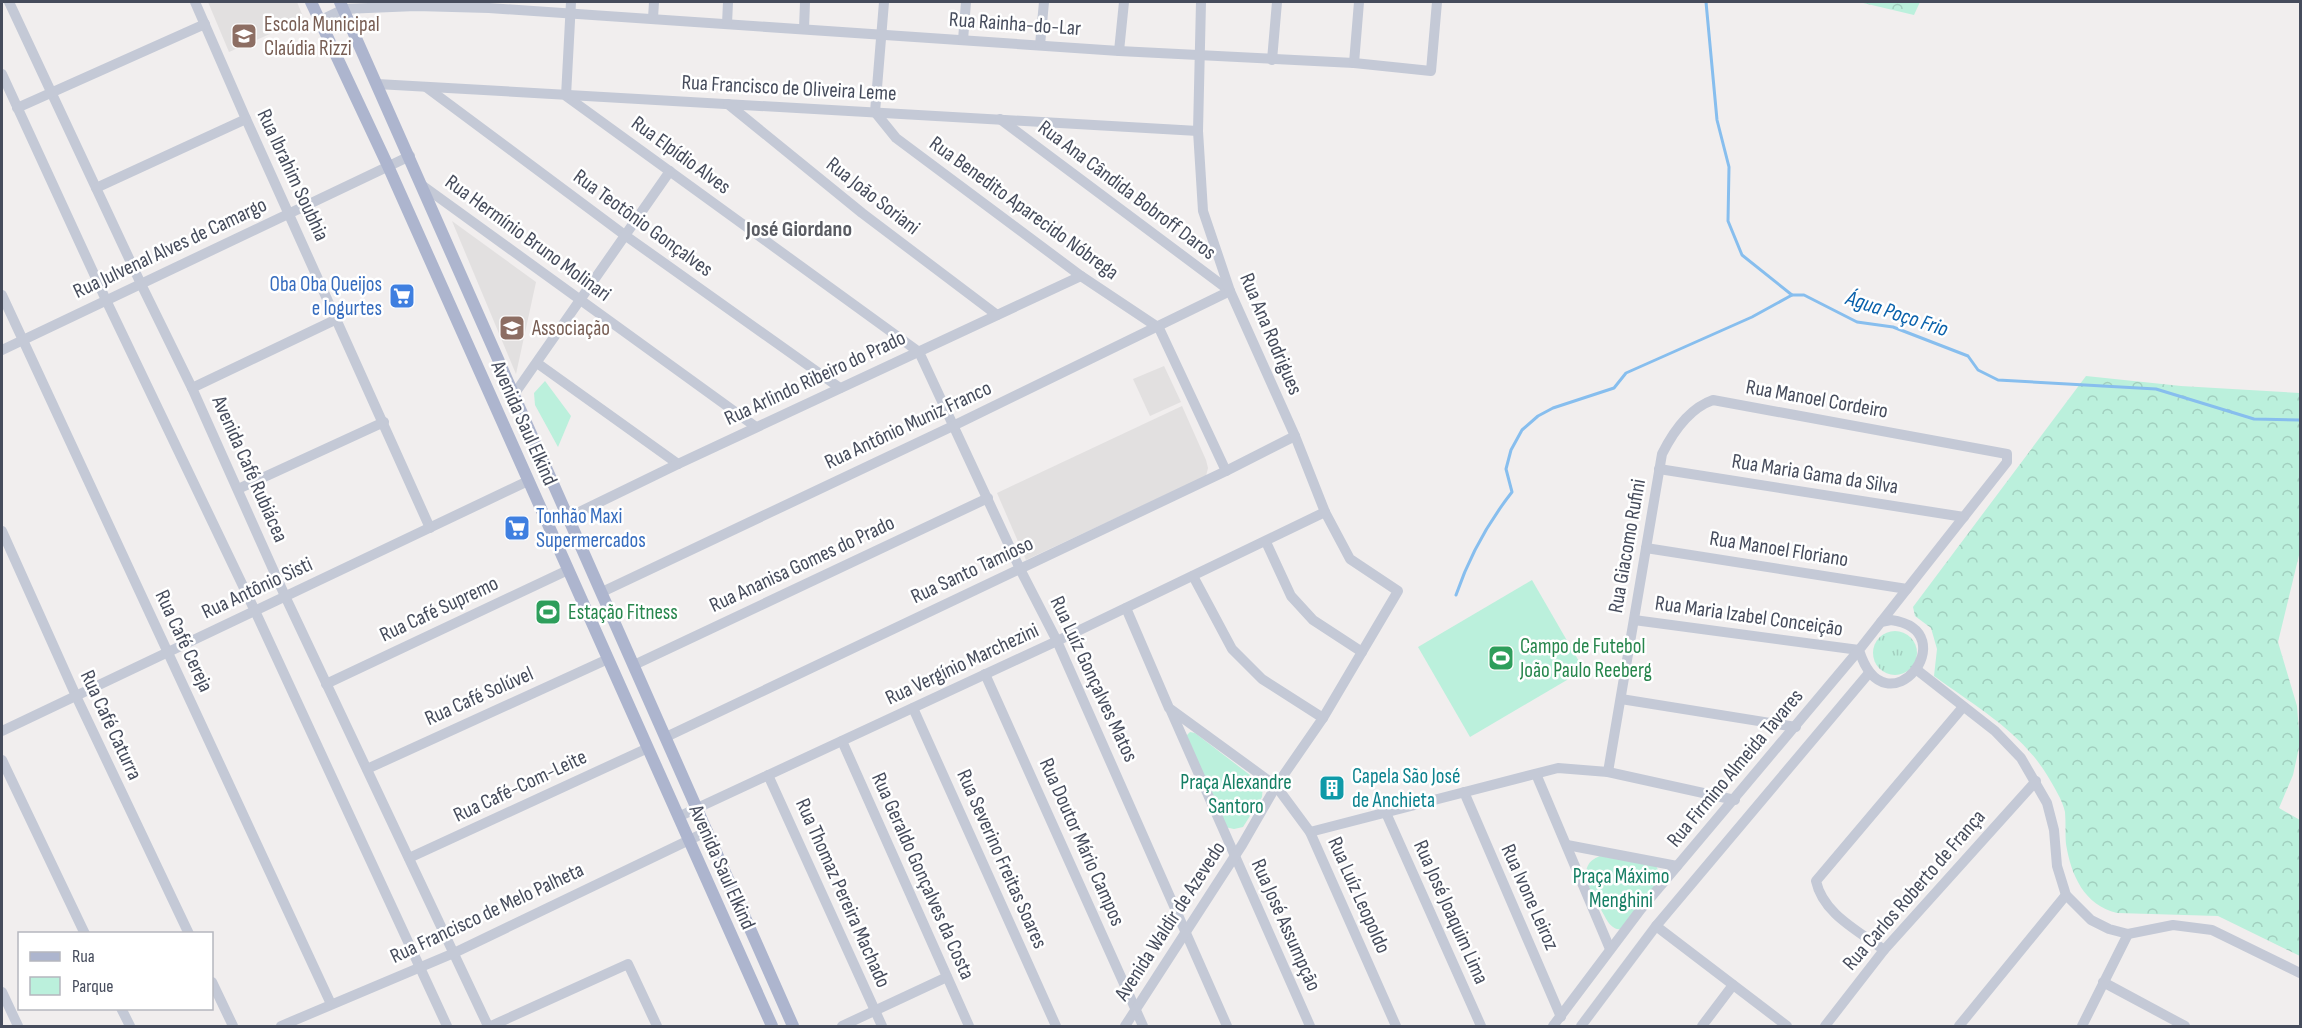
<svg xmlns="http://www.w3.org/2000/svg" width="2302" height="1028" font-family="'Sofia Sans Condensed',sans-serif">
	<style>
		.education { fill: #e2e0e0 }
		.grass { fill: url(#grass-tufts) }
		.forest { fill: url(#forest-crowns) }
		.park { fill: #bbf0dc }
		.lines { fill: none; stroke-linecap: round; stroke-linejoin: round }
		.stream { stroke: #87beee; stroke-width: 3 }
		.minor { stroke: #c4c9d6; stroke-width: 10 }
		.major { stroke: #adb5ce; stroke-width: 12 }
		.labels { text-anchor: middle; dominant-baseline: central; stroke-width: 5; stroke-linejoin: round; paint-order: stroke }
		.education-label { font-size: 21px; fill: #785e54; stroke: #fff; text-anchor: start }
		.street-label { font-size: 21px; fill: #464c5c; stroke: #fff }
		.shop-label { font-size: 21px; fill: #366cbe; stroke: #fff; text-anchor: end }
		.leisure-label { font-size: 21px; fill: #27864d; stroke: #fff; text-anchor: start }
		.culture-label { font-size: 21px; fill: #0d838f; stroke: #fff; text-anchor: start }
		.park-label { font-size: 21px; fill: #157f64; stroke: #fff }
		.neighbourhood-label { font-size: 22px; font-weight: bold; fill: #5a5c63; stroke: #fff }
		.water-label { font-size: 22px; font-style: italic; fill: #0961ab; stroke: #fff }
	</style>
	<defs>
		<pattern id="grass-tufts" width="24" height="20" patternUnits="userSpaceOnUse" patternTransform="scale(1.5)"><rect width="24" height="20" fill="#bbf0dc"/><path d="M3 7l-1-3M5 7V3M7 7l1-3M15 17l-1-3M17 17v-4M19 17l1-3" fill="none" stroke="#a2cfbf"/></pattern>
		<pattern id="forest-crowns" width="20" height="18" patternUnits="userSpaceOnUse" patternTransform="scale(1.5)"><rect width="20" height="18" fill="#bbf0dc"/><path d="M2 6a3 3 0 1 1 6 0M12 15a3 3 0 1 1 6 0" fill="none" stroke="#a2cfbf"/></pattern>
	</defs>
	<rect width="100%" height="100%" fill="#f1eeee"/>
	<g class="education">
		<polygon points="208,2 297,2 304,19 229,52"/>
		<polygon points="452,221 536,282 516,374"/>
		<polygon points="1164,366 1181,402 1150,416 1133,379"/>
		<polygon points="1182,406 1206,460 1208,468 1206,476 1026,560 997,493"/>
	</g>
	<circle class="grass" cx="1895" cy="653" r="22"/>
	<g class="forest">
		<polygon points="1859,2 1920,2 1914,15"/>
		<path d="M2086 376 2181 386 2300 393V551L2278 642 2297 706 2300 743 2293 775 2279 808 2300 820V956L2218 916 2117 913C2084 905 2071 875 2066 844 2065 834 2066 823 2065 812 2063 801 2053 785 2047 775 2020 731 1975 706 1934 676L1937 649 1931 628 1915 616 1913 607Z"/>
	</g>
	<g class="park">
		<polygon points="545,381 571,416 558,447 535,405 534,393"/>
		<polygon points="1532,580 1584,670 1470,737 1418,647"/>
		<polygon points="1190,732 1195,733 1263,785 1262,797 1243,827 1234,829 1225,827 1186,736"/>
		<path d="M1600 856 1656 866 1662 877 1623 929C1618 929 1617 930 1613 927 1607 923 1604 914 1600 908 1591 892 1574 865 1600 856Z"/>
	</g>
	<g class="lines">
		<g class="stream">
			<polyline points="1706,2 1717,120 1729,167 1728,221 1742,255 1792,295 1804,295 1857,322 1893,327 1968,356 1978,370 1998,380 2156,389 2254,419 2300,420"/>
			<path d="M1456 595C1469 557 1487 524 1512 492L1506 469 1511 450 1522 430 1538 416 1553 408 1614 388 1626 373 1752 317 1792 295"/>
		</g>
		<g class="minor">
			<polyline points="9,2 141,284 192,388 285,596 488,1026"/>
			<polyline points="195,2 246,119 430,528"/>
			<polyline points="571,2 566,96 919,352 1020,569 1057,641 1227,1026"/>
			<polyline points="884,2 875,112 896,138 1081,276 1159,328 1226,471"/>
			<polyline points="653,18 654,2"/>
			<polyline points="319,21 344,9 416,6 489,8 1119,51 1354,63 1431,71 1437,2"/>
			<polyline points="727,24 728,2"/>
			<polyline points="804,29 805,2"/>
			<polyline points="963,40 966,2"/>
			<polyline points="1040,45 1044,2"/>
			<polyline points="1119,51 1124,2"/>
			<polyline points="1272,60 1277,2"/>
			<polyline points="1354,63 1359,2"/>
			<polyline points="2,74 106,300 255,611 447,1026"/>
			<polyline points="377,84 1198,131"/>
			<polyline points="426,87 626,236 840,388"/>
			<polyline points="728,104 862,213 997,315"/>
			<polyline points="17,108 205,24"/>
			<polyline points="423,186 756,427"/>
			<polyline points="96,188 246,119"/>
			<polyline points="2,295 331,1004"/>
			<polyline points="2,350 410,156"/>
			<polyline points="537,363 678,464"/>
			<polyline points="192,388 337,319"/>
			<polyline points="513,396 670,171"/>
			<polyline points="1659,469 1964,517"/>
			<polyline points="238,489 384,422"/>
			<polyline points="567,518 678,464 1081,276"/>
			<polyline points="2,531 76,696 189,934"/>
			<polyline points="1266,542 1291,596 1313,620 1362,652"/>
			<polyline points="1646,548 1907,589"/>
			<polyline points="1193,576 1232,649 1262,679 1323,718"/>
			<polyline points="602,592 955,425 1230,291 1000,119"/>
			<polyline points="1126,608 1169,708 1276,786 1310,832 1396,1026"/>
			<polyline points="1634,620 1859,650"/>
			<path d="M1891 620C1968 631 1886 736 1859 650L1881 622Z"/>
			<polyline points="634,665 988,498"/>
			<polyline points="1917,670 1995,731 2021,758 2047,803 2054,830 2057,866 2066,895 2091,920 2109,929 2128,934 2173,925 2212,930 2300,973"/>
			<polyline points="985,674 1143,1026"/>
			<polyline points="326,684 568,570"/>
			<polyline points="1621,699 1796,727"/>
			<polyline points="913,708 1056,1026"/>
			<polyline points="1171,711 1310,1026"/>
			<polyline points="2,731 528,481"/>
			<polyline points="666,737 1226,471 1295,436"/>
			<polyline points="842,741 969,1026"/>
			<polyline points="2,760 85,934"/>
			<polyline points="367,769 608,659"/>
			<path d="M1608 772 1662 454C1673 432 1690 408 1713 400L2007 454V462L1881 622"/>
			<polyline points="1536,774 1610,949"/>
			<polyline points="768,775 882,1026"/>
			<polyline points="1464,792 1561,1017"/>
			<polyline points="1386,813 1481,1026"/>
			<polyline points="678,817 1057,641 1325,512"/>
			<polyline points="1310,832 1558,768 1608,772 1735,800"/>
			<polyline points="1567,845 1677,866"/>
			<polyline points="409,858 648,748"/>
			<polyline points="1656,926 1787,1026"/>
			<path d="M1884 950C1859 931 1823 914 1816 881L1963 707"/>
			<polyline points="212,982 233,1026"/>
			<polyline points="2103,982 2185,1026"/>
			<polyline points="2,992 18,1026"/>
			<polyline points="121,1008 130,1026"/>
			<polyline points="281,1026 454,953 708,831"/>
			<polyline points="491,1026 628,964 657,1026"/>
			<polyline points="842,1026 947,977"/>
			<polyline points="1125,1026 1242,845 1276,786 1323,718 1398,591 1350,559 1325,512 1295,436 1230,291 1203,211 1198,131 1201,2"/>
			<polyline points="1553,1026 1641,909 1859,650"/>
			<polyline points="1581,1026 1656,926 1869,673"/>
			<polyline points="1702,1026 1733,985"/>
			<polyline points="1825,1026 1884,950 2036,781"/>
			<polyline points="1959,1026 2066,895"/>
			<polyline points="2082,1026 2128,934"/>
		</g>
		<g class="major">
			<polyline points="311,2 388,166 772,1026"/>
			<polyline points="340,2 793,1026"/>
		</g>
	</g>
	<defs>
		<g id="school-square" transform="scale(1.35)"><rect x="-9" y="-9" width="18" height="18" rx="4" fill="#8d6e63" stroke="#fff"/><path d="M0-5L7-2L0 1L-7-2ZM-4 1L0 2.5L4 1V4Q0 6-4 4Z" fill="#fff"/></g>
		<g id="supermarket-square" transform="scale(1.35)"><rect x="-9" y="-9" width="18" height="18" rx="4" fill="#3f7fe0" stroke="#fff"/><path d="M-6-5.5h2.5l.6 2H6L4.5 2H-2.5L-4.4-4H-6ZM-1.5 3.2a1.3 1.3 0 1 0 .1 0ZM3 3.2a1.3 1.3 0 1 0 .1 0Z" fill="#fff"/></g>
		<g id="stadium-square" transform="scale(1.35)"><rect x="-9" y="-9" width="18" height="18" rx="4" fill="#2e9e5b" stroke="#fff"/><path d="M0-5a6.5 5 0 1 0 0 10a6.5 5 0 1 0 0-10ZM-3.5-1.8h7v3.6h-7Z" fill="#fff"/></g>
		<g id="building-square" transform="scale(1.35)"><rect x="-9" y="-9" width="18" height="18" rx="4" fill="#0f9aa8" stroke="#fff"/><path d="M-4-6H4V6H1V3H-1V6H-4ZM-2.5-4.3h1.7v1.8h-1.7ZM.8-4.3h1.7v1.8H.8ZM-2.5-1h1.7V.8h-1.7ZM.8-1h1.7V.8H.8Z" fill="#fff"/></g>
	</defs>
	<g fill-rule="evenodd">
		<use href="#school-square" x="244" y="36"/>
		<use href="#supermarket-square" x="402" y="296"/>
		<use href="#school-square" x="512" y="328"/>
		<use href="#supermarket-square" x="517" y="528"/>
		<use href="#stadium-square" x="548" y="612"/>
		<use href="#stadium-square" x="1501" y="658"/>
		<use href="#building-square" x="1332" y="788"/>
	</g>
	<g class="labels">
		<g class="education-label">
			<text x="264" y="24">Escola Municipal<tspan x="264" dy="24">Claúdia Rizzi</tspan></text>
			<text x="532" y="328">Associação</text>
		</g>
		<g class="street-label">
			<text transform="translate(1015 24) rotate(4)">Rua Rainha-do-Lar</text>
			<text transform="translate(789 88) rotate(3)">Rua Francisco de Oliveira Leme</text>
			<text transform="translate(681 155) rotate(36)">Rua Elpídio Alves</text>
			<text transform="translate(293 175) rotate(65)">Rua Ibrahim Soubhia</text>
			<text transform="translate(1127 190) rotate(37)">Rua Ana Cândida Bobroff Daros</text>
			<text transform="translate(873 196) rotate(38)">Rua João Soriani</text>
			<text transform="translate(1024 208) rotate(36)">Rua Benedito Aparecido Nóbrega</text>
			<text transform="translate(643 223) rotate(36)">Rua Teotônio Gonçalves</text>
			<text transform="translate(528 238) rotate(36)">Rua Hermínio Bruno Molinari</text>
			<text transform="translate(170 248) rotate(-25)">Rua Julvenal Alves de Camargo</text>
			<text transform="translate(1271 334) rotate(67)">Rua Ana Rodrigues</text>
			<text transform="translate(815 378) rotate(-25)">Rua Arlindo Ribeiro do Prado</text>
			<text transform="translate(1817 399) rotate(10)">Rua Manoel Cordeiro</text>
			<text transform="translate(524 423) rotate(66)">Avenida Saul Elkind</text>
			<text transform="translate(908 425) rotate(-25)">Rua Antônio Muniz Franco</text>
			<text transform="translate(250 469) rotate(66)">Avenida Café Rubiácea</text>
			<text transform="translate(1815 474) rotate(9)">Rua Maria Gama da Silva</text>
			<text transform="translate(1627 546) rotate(-80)">Rua Giacomo Rufini</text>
			<text transform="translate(1779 549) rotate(9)">Rua Manoel Floriano</text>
			<text transform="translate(802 564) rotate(-25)">Rua Ananisa Gomes do Prado</text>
			<text transform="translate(972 570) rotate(-25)">Rua Santo Tamioso</text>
			<text transform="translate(257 588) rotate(-25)">Rua Antônio Sisti</text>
			<text transform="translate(439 609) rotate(-25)">Rua Café Supremo</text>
			<text transform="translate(1749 616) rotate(8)">Rua Maria Izabel Conceição</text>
			<text transform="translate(184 641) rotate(65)">Rua Café Cereja</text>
			<text transform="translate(962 664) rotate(-25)">Rua Vergínio Marchezini</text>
			<text transform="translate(1094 679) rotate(65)">Rua Luíz Gonçalves Matos</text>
			<text transform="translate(479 696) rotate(-24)">Rua Café Solúvel</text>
			<text transform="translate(111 725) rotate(65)">Rua Café Caturra</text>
			<text transform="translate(1735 768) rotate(-50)">Rua Firmino Almeida Tavares</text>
			<text transform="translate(520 786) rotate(-25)">Rua Café-Com-Leite</text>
			<text transform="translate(1082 842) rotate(66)">Rua Doutor Mário Campos</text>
			<text transform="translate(1002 859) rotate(66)">Rua Severino Freitas Soares</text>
			<text transform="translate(722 867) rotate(66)">Avenida Saul Elkind</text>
			<text transform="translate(923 876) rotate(66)">Rua Geraldo Gonçalves da Costa</text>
			<text transform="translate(1914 890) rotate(-49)">Rua Carlos Roberto de França</text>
			<text transform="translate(843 893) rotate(66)">Rua Thomaz Pereira Machado</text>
			<text transform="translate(1359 895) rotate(66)">Rua Luíz Leopoldo</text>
			<text transform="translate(1530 897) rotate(66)">Rua Ivone Leiroz</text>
			<text transform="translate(1451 912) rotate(66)">Rua José Joaquim Lima</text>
			<text transform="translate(487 913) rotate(-25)">Rua Francisco de Melo Palheta</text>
			<text transform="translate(1170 921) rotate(-57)">Avenida Waldir de Azevedo</text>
			<text transform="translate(1286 925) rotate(66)">Rua José Assumpção</text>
		</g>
		<g class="shop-label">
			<text x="382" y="284">Oba Oba Queijos<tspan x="382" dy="24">e Iogurtes</tspan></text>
			<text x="536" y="516" text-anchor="start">Tonhão Maxi<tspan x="536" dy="24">Supermercados</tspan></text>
		</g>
		<g class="leisure-label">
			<text x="568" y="612">Estação Fitness</text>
			<text x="1520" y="646">Campo de Futebol<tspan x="1520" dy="24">João Paulo Reeberg</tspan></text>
		</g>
		<g class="culture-label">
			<text x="1352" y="776">Capela São José<tspan x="1352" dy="24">de Anchieta</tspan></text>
		</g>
		<g class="park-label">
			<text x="1236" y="782">Praça Alexandre<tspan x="1236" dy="24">Santoro</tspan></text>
			<text x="1621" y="876">Praça Máximo<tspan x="1621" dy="24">Menghini</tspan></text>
		</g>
		<g class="neighbourhood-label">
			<text x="799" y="229">José Giordano</text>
		</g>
		<g class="water-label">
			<text transform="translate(1897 314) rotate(18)">Água Poço Frio</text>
		</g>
	</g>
	<rect width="2302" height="1028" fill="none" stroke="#464c5c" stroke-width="6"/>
	<rect x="18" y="932" width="195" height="78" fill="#ffffff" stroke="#b5b7be" stroke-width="1.5"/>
	<rect x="30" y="952" width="30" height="9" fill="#adb5ce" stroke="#b5b7be" stroke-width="1.5"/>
	<text x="72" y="962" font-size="18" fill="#464c5c">Rua</text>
	<rect x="30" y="977" width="30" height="18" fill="#bbf0dc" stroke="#b5b7be" stroke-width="1.5"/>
	<text x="72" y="992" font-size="18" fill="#464c5c">Parque</text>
</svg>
